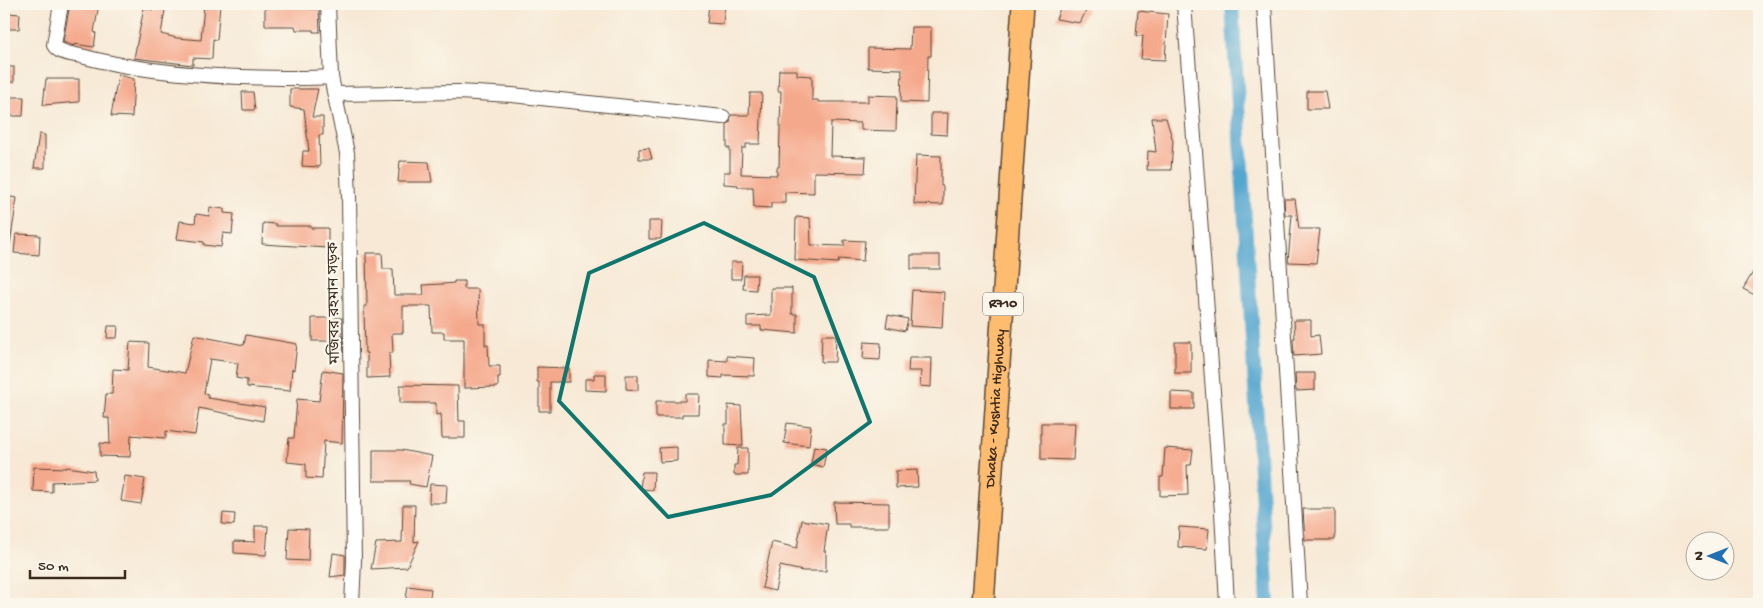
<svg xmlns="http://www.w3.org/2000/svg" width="1763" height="608" font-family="'Gochi Hand','Noto Sans Bengali',sans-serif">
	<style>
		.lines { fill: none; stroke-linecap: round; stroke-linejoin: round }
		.canal { stroke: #56a7d0; stroke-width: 14 }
		.building { fill: #f5a98c }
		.minor-casing { stroke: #574739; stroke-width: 16 }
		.primary-casing { stroke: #574739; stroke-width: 24 }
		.minor { stroke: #fff; stroke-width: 14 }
		.primary { stroke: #febc70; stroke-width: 21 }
		.marked { fill: none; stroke: #0f766e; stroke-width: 4; stroke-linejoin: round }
		.labels { text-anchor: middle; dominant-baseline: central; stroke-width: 5; stroke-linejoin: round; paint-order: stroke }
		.shield { fill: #fbf7ec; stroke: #75685c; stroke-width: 1 }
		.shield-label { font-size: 14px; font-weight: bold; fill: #3b2a1e }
		.street-label { font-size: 15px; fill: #3b2a1e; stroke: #fbf7ec }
	</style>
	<rect width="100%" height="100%" fill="#fbf7ec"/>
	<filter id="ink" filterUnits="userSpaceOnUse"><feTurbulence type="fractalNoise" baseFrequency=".02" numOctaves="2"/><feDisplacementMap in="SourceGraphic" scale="10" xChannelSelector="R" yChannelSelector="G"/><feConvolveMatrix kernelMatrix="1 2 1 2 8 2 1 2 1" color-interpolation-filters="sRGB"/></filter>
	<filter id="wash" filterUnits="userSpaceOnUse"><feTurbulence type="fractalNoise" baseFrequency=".0096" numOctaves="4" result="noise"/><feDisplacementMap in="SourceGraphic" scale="20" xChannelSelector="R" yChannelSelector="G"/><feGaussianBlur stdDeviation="1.12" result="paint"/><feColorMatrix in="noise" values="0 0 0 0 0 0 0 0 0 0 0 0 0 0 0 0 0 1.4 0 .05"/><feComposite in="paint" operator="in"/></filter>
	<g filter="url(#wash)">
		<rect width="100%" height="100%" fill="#f7e9d5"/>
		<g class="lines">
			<polyline class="canal" points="1232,4 1268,604"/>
		</g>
		<g id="blocks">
			<g class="building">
				<polygon points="70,4 99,4 94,32 96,33 94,47 74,44 74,46 63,42"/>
				<polygon points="154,4 166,4 161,34 177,38 201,40 204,4 220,4 217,40 213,39 212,59 193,58 193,65 134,58 144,8 153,10"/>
				<polygon points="265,4 293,4 293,7 309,7 309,9 319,9 320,32 313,32 313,30 296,30 295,26 265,26"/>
				<polygon points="709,4 725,4 723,24 707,23"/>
				<polygon points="1062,4 1087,9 1080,23 1056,19"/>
				<polygon points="1138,11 1168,14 1165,60 1141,59 1143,36 1136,36"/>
				<polygon points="8,13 20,14 19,29 7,29"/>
				<polygon points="911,27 931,27 931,56 928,56 927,103 901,102 902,69 868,68 868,48 910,49"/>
				<rect x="4" y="67" width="10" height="15"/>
				<polygon points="779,70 797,70 797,75 812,76 812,100 818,100 818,102 868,102 868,95 897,96 896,131 861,130 861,123 831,122 830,156 866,157 865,173 814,172 814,193 785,192 785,203 771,203 771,208 754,207 753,187 738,187 738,185 724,184 724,172 730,172 730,148 727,148 727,124 730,122 731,115 749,115 750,93 762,93 760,144 746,144 746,148 742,148 741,174 777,175 777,167 779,167 781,91 778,91"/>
				<polygon points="118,75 134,79 132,117 111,116"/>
				<polygon points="46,79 79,79 79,102 43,105"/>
				<polygon points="290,89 318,89 312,117 323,117 323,135 319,135 320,167 302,166 303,151 309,151 304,109 290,107"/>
				<polygon points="1307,91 1325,91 1328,109 1307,109"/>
				<polygon points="242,92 253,92 255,110 243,110"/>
				<polygon points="10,97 24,97 23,116 9,116"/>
				<polygon points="931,113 948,113 947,135 931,134"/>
				<polygon points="1152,118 1166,118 1173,141 1171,170 1147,170 1148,151 1156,152"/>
				<polygon points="39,134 45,135 45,168 34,168"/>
				<polygon points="649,148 652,159 639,159 639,149"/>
				<polygon points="916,155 941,156 941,186 943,186 943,205 914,204"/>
				<polygon points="400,161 429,162 432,182 398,182"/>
				<polygon points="4,196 17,198 10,244 4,244"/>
				<polygon points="1284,199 1295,199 1299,229 1320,229 1316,263 1288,262 1292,215 1285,215"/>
				<polygon points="210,207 224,209 224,213 234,214 232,234 223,233 221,247 204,245 204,242 177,239 180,221 195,223 196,214 209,216"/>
				<polygon points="796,217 810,218 811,245 844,246 844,240 865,241 863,261 839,259 838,263 795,260"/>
				<polygon points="649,221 662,221 661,239 649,239"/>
				<polygon points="263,223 276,224 276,226 311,226 311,228 328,228 328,248 262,244"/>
				<polygon points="16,234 40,235 39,255 14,253"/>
				<polygon points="366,253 382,253 383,269 393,269 394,295 424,295 423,285 443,284 454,283 454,281 464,281 464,289 478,289 479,324 485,324 485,345 488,345 489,366 500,366 500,377 498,377 498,387 464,388 464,339 444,339 444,332 432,332 431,306 403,306 403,333 392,333 393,353 389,353 390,377 367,378 367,353 365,353 364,306 367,306"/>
				<rect x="911" y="255" width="29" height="14"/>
				<polygon points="731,262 742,262 741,279 731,279"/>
				<polygon points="1759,262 1759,297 1743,289"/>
				<polygon points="744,275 757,275 756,290 743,289"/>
				<polygon points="771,288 792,288 792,314 797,314 797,333 761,330 761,326 747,326 747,316 771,315"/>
				<polygon points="912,290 944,292 942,328 910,326"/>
				<polygon points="888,315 908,319 905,331 886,327"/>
				<rect x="312" y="318" width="30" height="23"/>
				<polygon points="1294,320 1311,320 1311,336 1319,335 1321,354 1294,356 1293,338 1295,338"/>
				<polygon points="108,326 118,326 117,338 107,338"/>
				<polygon points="194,335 244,345 246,335 297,344 294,370 292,369 290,391 247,387 247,380 236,378 238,363 210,359 204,393 208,394 208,398 265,407 263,421 199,408 195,435 166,431 166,438 131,435 130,457 100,456 100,443 110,444 109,418 104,418 106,394 112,394 113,369 128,370 130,342 149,343 148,367 185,373"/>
				<polygon points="822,335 836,335 835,362 821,362"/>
				<polygon points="864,342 881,343 880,360 863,359"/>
				<rect x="1175" y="342" width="16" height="31"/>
				<polygon points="727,356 755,358 754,376 723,375 723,378 709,377 709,360 727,361"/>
				<polygon points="909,358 932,358 931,387 920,386 921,371 908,371"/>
				<polygon points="537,367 569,368 569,382 550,382 550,411 539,411 539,382 537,382"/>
				<polygon points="323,370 343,373 342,443 324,441 322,479 306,478 306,464 287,462 289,438 294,438 297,399 319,401"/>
				<polygon points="1295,373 1315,373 1315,390 1296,391"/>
				<polygon points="594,374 606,374 606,391 585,390 585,379 594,379"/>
				<polygon points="626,375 638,375 638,390 626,389"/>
				<polygon points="400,385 458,386 459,421 465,421 465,438 442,438 441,414 436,415 436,403 400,403"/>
				<polygon points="1171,392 1194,393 1194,409 1171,409"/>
				<polygon points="685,394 699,394 698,414 682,414 682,417 656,417 656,401 685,401"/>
				<polygon points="728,405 741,406 743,446 725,445 725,424 728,424"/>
				<polygon points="787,423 811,426 809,446 784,443"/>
				<polygon points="1041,423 1075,423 1073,460 1041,459"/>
				<polygon points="814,446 827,448 823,467 811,464"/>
				<polygon points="677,447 677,461 660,462 659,448"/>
				<polygon points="738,448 748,448 748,475 734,475 734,465 737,465"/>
				<polygon points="1165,448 1193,450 1191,465 1187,465 1188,495 1160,496 1160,477 1163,477"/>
				<polygon points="373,450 401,450 432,456 426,487 409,484 410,481 373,481"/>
				<polygon points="34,467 67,468 67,467 94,471 95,480 52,482 52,492 33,491"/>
				<polygon points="917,470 918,487 896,488 896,471"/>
				<polygon points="642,472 654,472 653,490 640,489"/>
				<polygon points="125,476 145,479 141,504 121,501"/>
				<polygon points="430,484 447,485 446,503 429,503"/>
				<polygon points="834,502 889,503 889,527 849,527 849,524 835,524"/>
				<polygon points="403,505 415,505 414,542 419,541 407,567 371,569 376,543 402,542"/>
				<polygon points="1303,509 1335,509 1335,540 1305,540"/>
				<polygon points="223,513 235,514 234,525 222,524"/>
				<polygon points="802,520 828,524 824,551 826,551 826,571 803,571 780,566 775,591 762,588 772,542 797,548"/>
				<polygon points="255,526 268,526 266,555 234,553 234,541 255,542"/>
				<polygon points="1179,527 1209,529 1207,549 1178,547"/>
				<polygon points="289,528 309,529 308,561 287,560"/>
				<polygon points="333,553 345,555 345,575 330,577"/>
				<polygon points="408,586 431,589 429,604 405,604"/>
			</g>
		</g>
	</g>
	<g filter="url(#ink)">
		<use href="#blocks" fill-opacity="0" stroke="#574739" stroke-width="1"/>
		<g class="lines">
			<g class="minor-casing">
				<g id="minor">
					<path d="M61 4 54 45C59 54 73 54 81 56 133 70 186 75 240 77 270 78 301 79 331 77"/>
					<polyline points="328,4 331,77 347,153 349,197 354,561 352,604"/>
					<polyline points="1184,4 1222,512 1227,604"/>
					<polyline points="1264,4 1300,604"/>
					<polyline points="335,94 458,92 512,95 723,117"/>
				</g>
			</g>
			<g class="primary-casing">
				<g id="primary">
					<path id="s1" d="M983 604 1023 4"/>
				</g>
			</g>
			<use href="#minor" class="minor"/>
			<use href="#primary" class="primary"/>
		</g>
	</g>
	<path class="marked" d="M704 223 814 277 870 422 771 495 668 517 559 401 589 273Z"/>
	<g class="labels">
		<rect class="shield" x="983" y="292.5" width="40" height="23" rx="4"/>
		<g class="shield-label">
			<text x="1003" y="304">R710</text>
		</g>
		<g class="street-label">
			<text transform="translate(335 303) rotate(-91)">মজিবর রহমান সড়ক</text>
			<text stroke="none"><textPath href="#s1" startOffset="196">Dhaka - Kushtia Highway</textPath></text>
		</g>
	</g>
	<rect width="1763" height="608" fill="none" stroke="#fbf7ec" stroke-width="20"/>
	<g transform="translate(1710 556) rotate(270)"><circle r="24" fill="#fbf7ec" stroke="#aea59a"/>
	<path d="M0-4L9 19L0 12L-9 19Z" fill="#1f6fb2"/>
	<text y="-8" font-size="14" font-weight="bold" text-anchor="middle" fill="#3b2a1e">N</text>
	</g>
	<path d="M30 570v8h95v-8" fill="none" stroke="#3b2a1e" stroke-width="2.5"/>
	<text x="38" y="570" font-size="15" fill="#3b2a1e" stroke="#fbf7ec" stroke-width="4" paint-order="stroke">50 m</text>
</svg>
